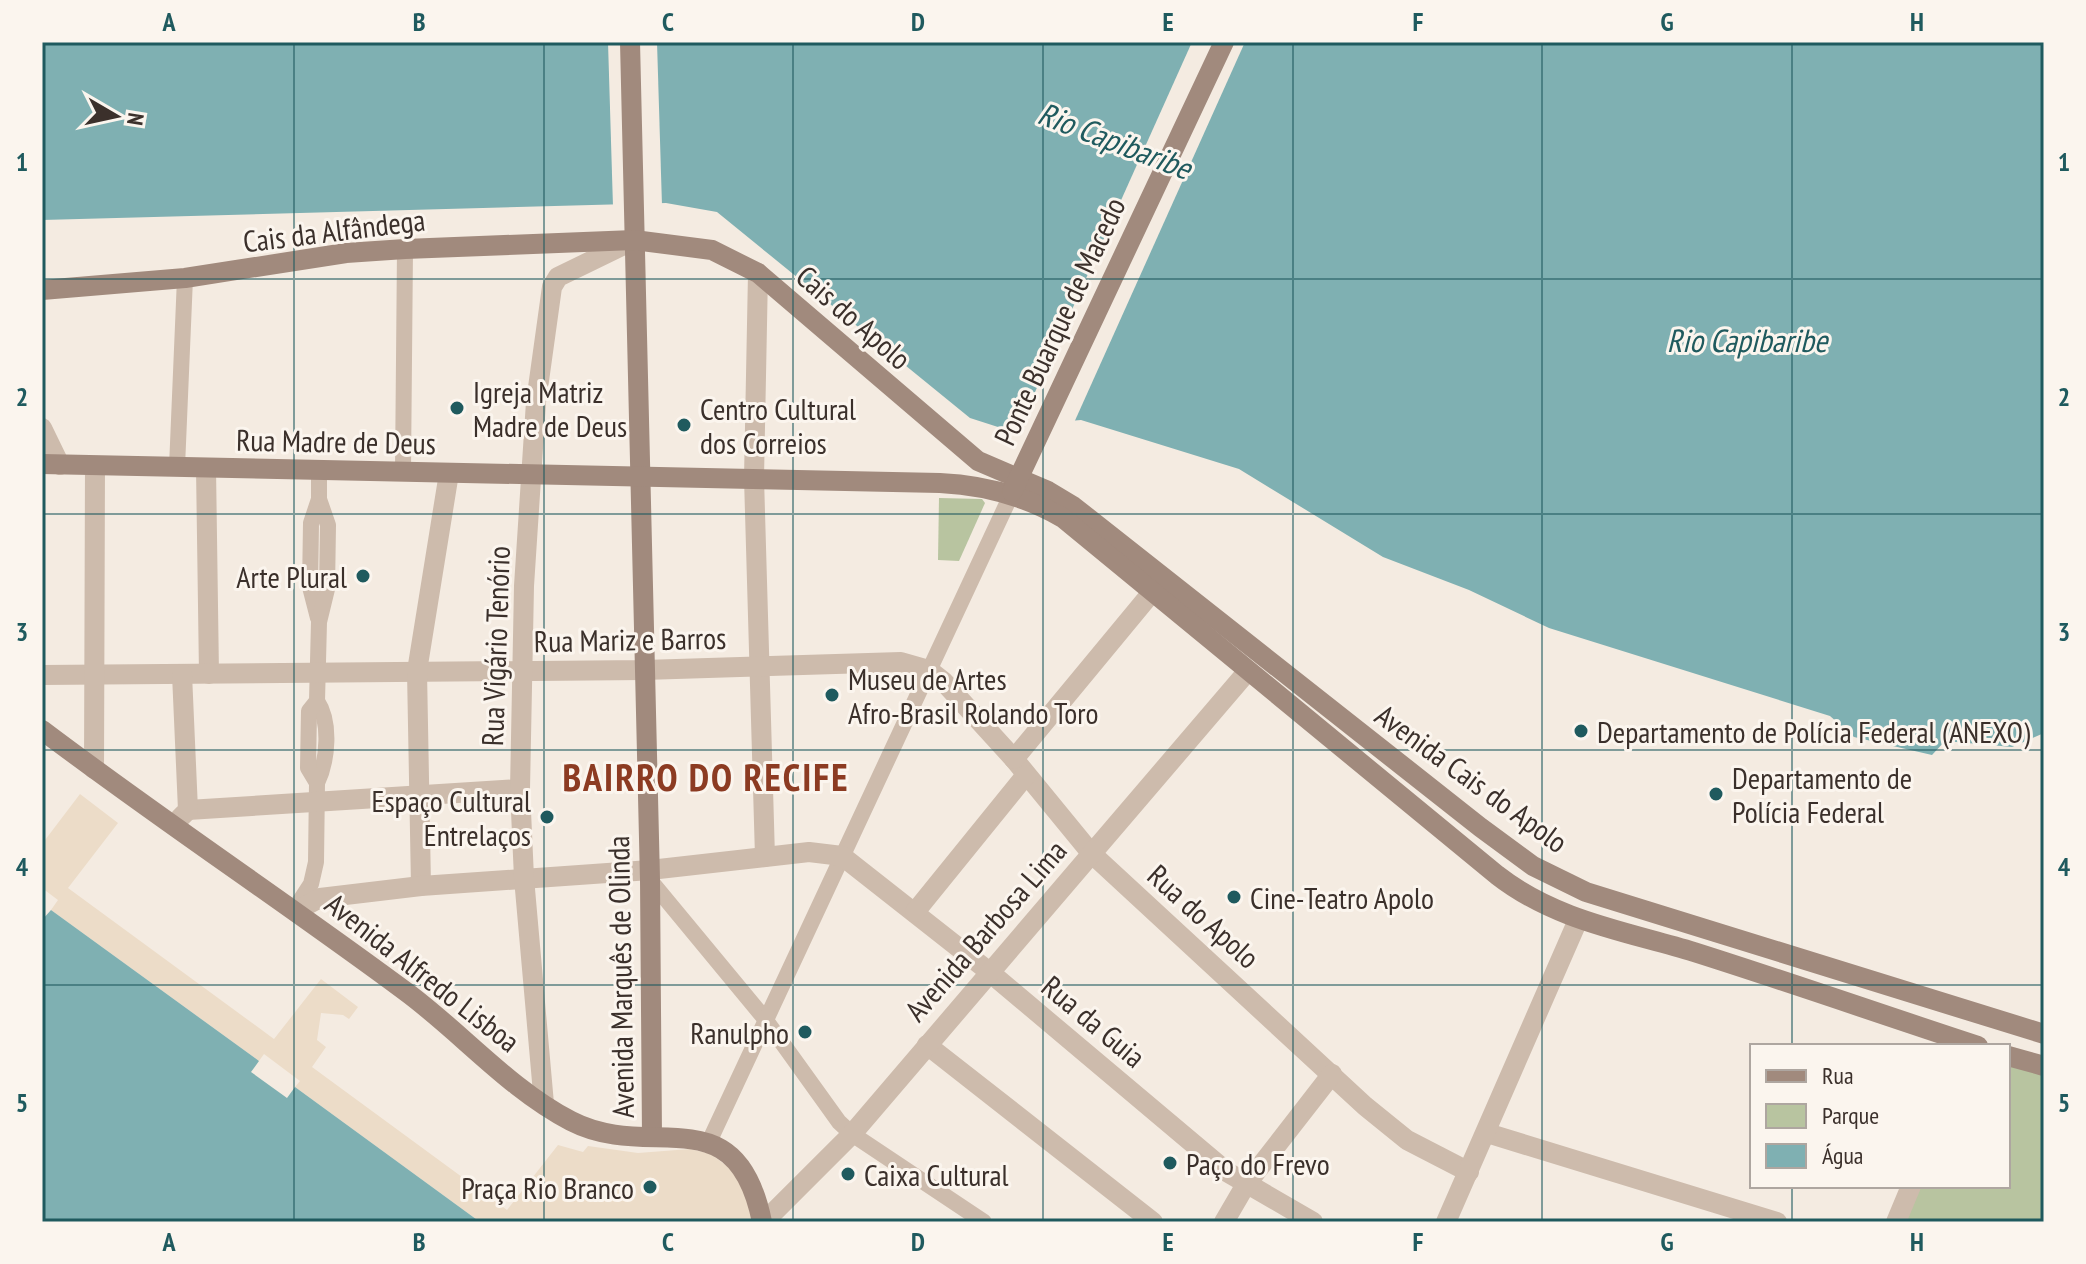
<svg xmlns="http://www.w3.org/2000/svg" width="2086" height="1264" font-family="'PT Sans Narrow',sans-serif">
	<style>
		.green { fill: #b8c4a0 }
		.plaza { fill: #ecdcc8 }
		.water { fill: #7fb0b2 }
		.pier { fill: #f4ebe1 }
		.lines { fill: none; stroke-linecap: round; stroke-linejoin: round }
		.pedestrian { stroke: #cdbbac; stroke-width: 16 }
		.minor { stroke: #cdbbac; stroke-width: 20 }
		.secondary { stroke: #a18a7d; stroke-width: 20 }
		.grid { fill: none; stroke: #1f5a5e; stroke-width: 2; stroke-opacity: 0.55 }
		.poi-dot { fill: #1f5a5e; stroke: #fbf5ee; stroke-width: 3 }
		.labels { text-anchor: middle; dominant-baseline: central; stroke-width: 6; stroke-linejoin: round; paint-order: stroke }
		.street-label { font-size: 30px; fill: #3b302b; stroke: #fbf5ee }
		.poi-label { font-size: 30px; fill: #3b302b; stroke: #fbf5ee; text-anchor: start }
		.water-label { font-size: 32px; font-style: italic; fill: #1f5a5e; stroke: #fbf5ee }
		.district-label { font-size: 38px; font-weight: bold; letter-spacing: 2px; fill: #8c3b22; stroke: #fbf5ee }
		.neatline { fill: none; stroke: #1f5a5e; stroke-width: 3 }
		.grid-label { font-size: 26px; text-anchor: middle; font-weight: bold; fill: #1f5a5e }
	</style>
	<rect width="100%" height="100%" fill="#f4ebe1"/>
	<g class="green">
		<polygon points="939,498 982,499 985,503 959,561 938,560"/>
		<polygon points="2008,1062 2044,1072 2044,1222 1903,1222 1917,1186 2008,1186"/>
	</g>
	<polygon class="plaza" points="80,794 118,823 68,888 274,1039 321,979 358,1007 349,1019 343,1015 321,1013 317,1040 326,1047 312,1067 507,1210 558,1145 583,1152 588,1146 638,1153 690,1149 711,1154 728,1167 742,1182 755,1222 480,1222 295,1087 300,1081 264,1054 259,1061 51,910 58,900 42,888 42,844"/>
	<g class="water">
		<polygon points="42,42 2044,42 2044,733 2012,747 1945,741 1932,755 1854,737 1830,716 1549,628 1469,590 1383,557 1239,469 1081,420 998,427 970,418 717,212 666,203 42,220"/>
		<polygon points="51,910 259,1061 251,1072 287,1098 295,1087 480,1222 42,1222 42,920"/>
	</g>
	<g class="pier">
		<polygon points="608,42 657,42 662,206 613,207"/>
		<polygon points="1192,42 1245,42 1073,425 1018,430"/>
	</g>
	<g class="lines">
		<g class="pedestrian">
			<polyline points="177,467 185,278"/>
			<polyline points="403,470 405,249"/>
			<polyline points="318,618 310,587 311,523 319,499 319,470"/>
			<path d="M317 701C331 722 328 760 317 783"/>
			<polyline points="650,880 765,1019 839,1122 852,1134 984,1222"/>
			<polyline points="294,910 311,884 316,862 317,783 308,768 309,711 317,701 319,622 327,589 328,525 319,499"/>
			<polyline points="709,1142 1011,495"/>
		</g>
		<g class="minor">
			<polyline points="758,273 754,478 765,857"/>
			<polyline points="42,428 60,465"/>
			<polyline points="206,468 209,674"/>
			<polyline points="42,675 644,670 901,662 929,670 943,681 1014,759 1091,853 1365,1106 1407,1140 1469,1172"/>
			<polyline points="1014,759 1153,591"/>
			<polyline points="94,769 95,466"/>
			<polyline points="188,810 520,789"/>
			<polyline points="180,818 188,810 182,674"/>
			<polyline points="421,886 417,671 449,473"/>
			<polyline points="296,911 320,898 421,886 650,870 809,852 842,856 987,970 1227,1172 1313,1222"/>
			<polyline points="915,912 1026,775"/>
			<polyline points="927,1045 1153,1222"/>
			<polyline points="544,1104 524,878 520,789 524,586 536,402 552,287 558,277 634,240"/>
			<polyline points="1487,1133 1777,1222"/>
			<polyline points="764,1222 852,1134 1247,672"/>
			<polyline points="1224,1222 1245,1186 1332,1074"/>
			<polyline points="1446,1222 1578,920"/>
			<polyline points="1896,1222 1911,1186"/>
		</g>
		<g class="secondary">
			<polyline points="630,42 650,880 652,1137"/>
			<polyline points="42,290 185,278 346,253 405,249 634,240 712,250 758,273 978,461 1048,491 1073,506 1480,827 1533,866 1586,892 2044,1034"/>
			<path d="M42 464 940 483C983 485 1025 496 1063 518L1497 875C1556 921 1625 931 1694 952 1789 982 1883 1015 1978 1046"/>
			<polyline points="1012,492 1224,42"/>
			<path d="M42 730C161 820 285 902 405 991 461 1032 509 1089 571 1121 652 1163 736 1093 762 1222"/>
			<polyline points="2008,1056 2044,1066"/>
		</g>
	</g>
	<path class="grid" d="M294 42V1222M544 42V1222M793 42V1222M1043 42V1222M1293 42V1222M1542 42V1222M1792 42V1046M42 279H2044M42 514H2044M42 750H2044M42 985H2044M1792 1186V1222"/>
	<g class="poi-dot">
		<circle cx="457" cy="408" r="8"/>
		<circle cx="684" cy="425" r="8"/>
		<circle cx="363" cy="576" r="8"/>
		<circle cx="832" cy="695" r="8"/>
		<circle cx="1581" cy="731" r="8"/>
		<circle cx="1716" cy="794" r="8"/>
		<circle cx="547" cy="817" r="8"/>
		<circle cx="1234" cy="897" r="8"/>
		<circle cx="805" cy="1032" r="8"/>
		<circle cx="1170" cy="1163" r="8"/>
		<circle cx="848" cy="1174" r="8"/>
		<circle cx="650" cy="1187" r="8"/>
	</g>
	<g class="labels">
		<g class="street-label">
			<text transform="translate(334 230) rotate(-7)">Cais da Alfândega</text>
			<text transform="translate(854 317) rotate(41)">Cais do Apolo</text>
			<text transform="translate(1059 321) rotate(-65)">Ponte Buarque de Macedo</text>
			<text transform="translate(336 441) rotate(1)">Rua Madre de Deus</text>
			<text transform="translate(630 639) rotate(-1)">Rua Mariz e Barros</text>
			<text transform="translate(495 646) rotate(-88)">Rua Vigário Tenório</text>
			<text transform="translate(1472 778) rotate(36)">Avenida Cais do Apolo</text>
			<text transform="translate(1204 916) rotate(42)">Rua do Apolo</text>
			<text transform="translate(985 930) rotate(-49)">Avenida Barbosa Lima</text>
			<text transform="translate(423 972) rotate(38)">Avenida Alfredo Lisboa</text>
			<text transform="translate(620 977) rotate(-91)">Avenida Marquês de Olinda</text>
			<text transform="translate(1094 1021) rotate(40)">Rua da Guia</text>
		</g>
		<g class="poi-label">
			<text x="473" y="391">Igreja Matriz<tspan x="473" dy="34">Madre de Deus</tspan></text>
			<text x="700" y="408">Centro Cultural<tspan x="700" dy="34">dos Correios</tspan></text>
			<text x="347" y="576" text-anchor="end">Arte Plural</text>
			<text x="848" y="678">Museu de Artes<tspan x="848" dy="34">Afro-Brasil Rolando Toro</tspan></text>
			<text x="1597" y="731">Departamento de Polícia Federal (ANEXO)</text>
			<text x="1732" y="777">Departamento de<tspan x="1732" dy="34">Polícia Federal</tspan></text>
			<text x="531" y="800" text-anchor="end">Espaço Cultural<tspan x="531" dy="34">Entrelaços</tspan></text>
			<text x="1250" y="897">Cine-Teatro Apolo</text>
			<text x="789" y="1032" text-anchor="end">Ranulpho</text>
			<text x="1186" y="1163">Paço do Frevo</text>
			<text x="864" y="1174">Caixa Cultural</text>
			<text x="634" y="1187" text-anchor="end">Praça Rio Branco</text>
		</g>
		<g class="water-label">
			<text transform="translate(1115 140) rotate(21)">Rio Capibaribe</text>
			<text x="1747" y="340">Rio Capibaribe</text>
		</g>
		<g class="district-label">
			<text x="706" y="776">BAIRRO DO RECIFE</text>
		</g>
	</g>
	<rect width="2086" height="1264" fill="none" stroke="#fbf5ee" stroke-width="88"/>
	<rect x="1750" y="1044" width="260" height="144" fill="#fbf5ee" stroke="#aea6a0" stroke-width="2"/>
	<rect x="1766" y="1070" width="40" height="12" fill="#a18a7d" stroke="#aea6a0" stroke-width="2"/>
	<text x="1822" y="1084" font-size="24" fill="#3b302b">Rua</text>
	<rect x="1766" y="1104" width="40" height="24" fill="#b8c4a0" stroke="#aea6a0" stroke-width="2"/>
	<text x="1822" y="1124" font-size="24" fill="#3b302b">Parque</text>
	<rect x="1766" y="1144" width="40" height="24" fill="#7fb0b2" stroke="#aea6a0" stroke-width="2"/>
	<text x="1822" y="1164" font-size="24" fill="#3b302b">Água</text>
	<g transform="translate(116 116) rotate(99)" stroke="#fbf5ee" stroke-width="6" paint-order="stroke">
	<path d="M0-6L14 30L0 20L-14 30Z" fill="#3b302b"/>
	<text y="-12" font-size="22" font-weight="bold" text-anchor="middle" fill="#3b302b">N</text>
	</g>
	<rect x="44" y="44" width="1998" height="1176" class="neatline"/>
	<g class="grid-label">
		<text x="169" y="31">A</text>
		<text x="419" y="31">B</text>
		<text x="668" y="31">C</text>
		<text x="918" y="31">D</text>
		<text x="1168" y="31">E</text>
		<text x="1418" y="31">F</text>
		<text x="1667" y="31">G</text>
		<text x="1917" y="31">H</text>
		<text x="22" y="171">1</text>
		<text x="2064" y="171">1</text>
		<text x="22" y="406">2</text>
		<text x="2064" y="406">2</text>
		<text x="22" y="641">3</text>
		<text x="2064" y="641">3</text>
		<text x="22" y="876">4</text>
		<text x="2064" y="876">4</text>
		<text x="22" y="1112">5</text>
		<text x="2064" y="1112">5</text>
		<text x="169" y="1251">A</text>
		<text x="419" y="1251">B</text>
		<text x="668" y="1251">C</text>
		<text x="918" y="1251">D</text>
		<text x="1168" y="1251">E</text>
		<text x="1418" y="1251">F</text>
		<text x="1667" y="1251">G</text>
		<text x="1917" y="1251">H</text>
	</g>
</svg>
